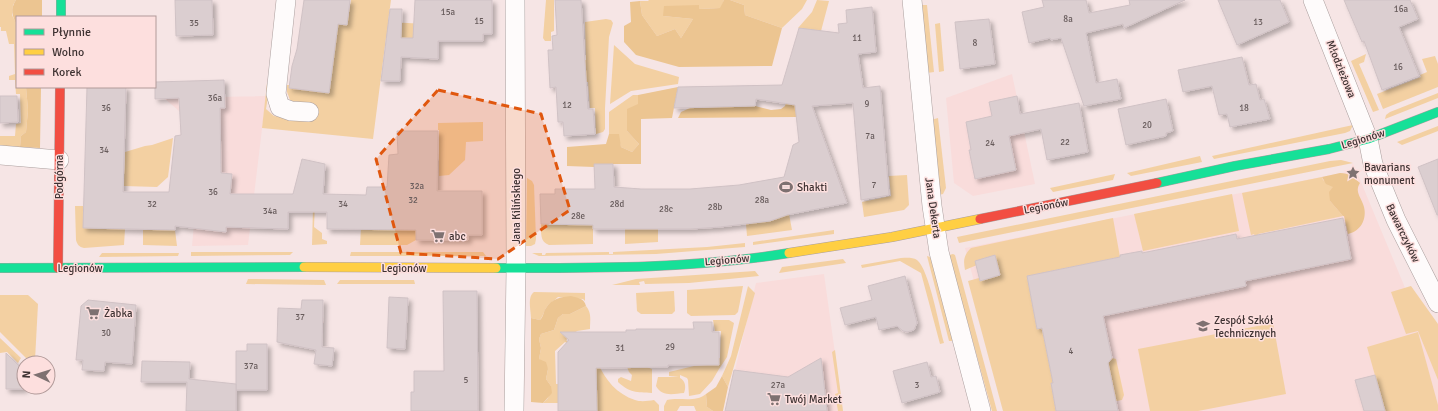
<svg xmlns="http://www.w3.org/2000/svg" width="1438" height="411" font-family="Signika,sans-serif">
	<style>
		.built { fill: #f9dcdb }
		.green { fill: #f3d0a2 }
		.forest { fill: #ecc591 }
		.building { fill: #dbced0; stroke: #d0c2c5; filter: url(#shadow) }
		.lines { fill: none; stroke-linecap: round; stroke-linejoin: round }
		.street-casing { stroke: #ab9f9e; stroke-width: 20 }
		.fast-casing { stroke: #ab9f9e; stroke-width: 10 }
		.slow-casing { stroke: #ab9f9e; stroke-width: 10 }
		.jam-casing { stroke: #ab9f9e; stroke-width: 10 }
		.street { stroke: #fefbfb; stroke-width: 19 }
		.fast { stroke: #16e098; stroke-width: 9 }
		.slow { stroke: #ffcf43; stroke-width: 9 }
		.jam { stroke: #f24e42; stroke-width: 9 }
		.marked { fill: #e0570e; fill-opacity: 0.2; stroke: #e0570e; stroke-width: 3; stroke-dasharray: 8 5; stroke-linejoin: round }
		.labels { text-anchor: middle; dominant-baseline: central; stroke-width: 3; stroke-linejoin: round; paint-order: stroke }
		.number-label { font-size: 9px; fill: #675b5b }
		.street-label { font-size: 11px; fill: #3e3232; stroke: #fddfde }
		.poi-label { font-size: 11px; fill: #3e3232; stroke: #fddfde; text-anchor: start }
	</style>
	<defs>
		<filter id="shadow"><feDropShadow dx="3.5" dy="3.5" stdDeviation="2" flood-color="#0004"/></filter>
	</defs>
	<rect width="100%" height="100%" fill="#f6e5e5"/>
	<g class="built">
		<polygon points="1012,74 1035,184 973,196 954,183 946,98"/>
		<polygon points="266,96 248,245 192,246 198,180 194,124 164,98"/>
		<polygon points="1356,170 1438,367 1438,411 1009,411 965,248"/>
		<polygon points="824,274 843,411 725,411 756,283"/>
	</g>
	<g class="green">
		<polygon points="0,0 16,0 13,5 12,15 17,25 17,87 26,87 28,110 26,132 21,136 20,147 0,146 0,136 15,136 16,124 21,123 20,94 16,94 15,80 9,80 9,76 15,74 14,44 9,44 6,31 1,31 1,27 0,27"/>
		<polygon points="351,0 391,0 388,22 446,25 445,39 386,38 373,139 262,128 267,83 270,84 266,109 274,116 312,121 315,105 294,102 290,100 287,92 287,85 289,85 289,88 329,93 338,24 347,25"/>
		<polygon points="546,0 554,0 554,31 551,32 551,41 545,41 543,38"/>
		<polygon points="649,0 724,0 721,8 699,9 699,5 663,16 693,19 681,38 675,29 657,36 642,15 640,1 648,1"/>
		<polygon points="730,0 807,0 802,9 782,28 745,15 744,5"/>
		<polygon points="817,0 829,1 821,31 798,28 812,12"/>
		<polygon points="921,5 927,5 934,72 927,73"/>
		<polygon points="606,19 611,20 613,23 609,37 605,108 605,129 603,132 596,134 595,108 590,108 588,82 583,82 582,60 586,60 585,22"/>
		<polygon points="940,23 944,71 939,72 935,24"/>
		<polygon points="614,45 635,64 679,77 678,84 631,91 610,104"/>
		<polygon points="1366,54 1364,62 1359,64 1379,110 1373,112 1351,61"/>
		<polygon points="1435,56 1438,64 1438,87 1383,109 1377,94 1421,77 1420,75 1427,72 1422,59"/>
		<polygon points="1438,93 1438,98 1385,119 1386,115 1390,112"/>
		<polygon points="633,95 638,95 639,104 627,131 639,144 632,152 621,147 618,135 609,134 609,112"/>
		<polygon points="938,118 946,188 943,194 939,195 931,120"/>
		<polygon points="483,122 483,141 466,142 465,160 449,175 439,176 439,130 438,130 438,123"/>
		<polygon points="1353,125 1350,131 1345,133 1214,159 1212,156"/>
		<polygon points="1438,126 1438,131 1402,145 1397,142"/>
		<polygon points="173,138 168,177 157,187 124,186 125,152 145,146 152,145"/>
		<polygon points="1200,156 1202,162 1131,176 1127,173"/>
		<polygon points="1341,160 1353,163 959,243 957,237 1330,161"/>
		<polygon points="1115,174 1113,180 1053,192 1050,188"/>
		<polygon points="907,175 909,205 904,210 864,217 862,202 891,196 889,176"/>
		<polygon points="1322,177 1323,180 1334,187 1330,201 1343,216 1258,234 1258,235 1255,236 1254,234 1251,235 1242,193"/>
		<polygon points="527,178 532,181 534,185 536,239 535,244 531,246 526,246"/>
		<polygon points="1232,194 1239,231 1143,251 1134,214"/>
		<polygon points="315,203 314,227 322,233 322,239 327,241 327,244 312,245 313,207"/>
		<path d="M75 206H83L84 228 125 229 124 245 84 248C79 247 77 244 76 240Z"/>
		<polygon points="789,214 792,230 747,236 746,224 770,221"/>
		<path d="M1113 218 1120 257 1027 276 1037 328H1042L1053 383H1051L1056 411H1003L968 281 979 278 980 281 1000 275 995 255 975 261 977 265 965 270C963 260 964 255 971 248Z"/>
		<path d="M593 219V244L549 245C540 242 541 233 541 224L566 225Z"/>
		<polygon points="416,226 416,240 407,245 360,245 361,228"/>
		<polygon points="625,229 658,229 658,242 625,244"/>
		<polygon points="143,230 175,230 177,246 143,245"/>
		<polygon points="834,230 834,234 753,245 753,242"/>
		<polygon points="745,243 745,247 656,254 539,256 532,253 542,253 542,255 545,255 546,253 609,252 609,254 613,254 613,252 707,247"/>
		<polygon points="191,252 293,252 290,255 191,256"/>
		<polygon points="351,252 483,252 486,256 350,256"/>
		<polygon points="102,253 179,253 178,256 99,257"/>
		<polygon points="953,254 955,255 997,411 992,411 949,255"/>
		<polygon points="927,256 933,258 955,341 949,341"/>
		<path d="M901 258C906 258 912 257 917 260 929 269 939 326 944 343L940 344 921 273 900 261 862 268 861 265Z"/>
		<polygon points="843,259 846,263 779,273 782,267"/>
		<polygon points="755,271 759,276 689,283 645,284 644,281 639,282 640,285 612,285 636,279"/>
		<polygon points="248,279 324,280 326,285 246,284"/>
		<polygon points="340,280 414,280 415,284 337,284"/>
		<polygon points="743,286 738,312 735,315 691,316 687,313 687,290"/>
		<polygon points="748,286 755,293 728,387 722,376 731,356"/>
		<polygon points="1411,286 1438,324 1438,380 1418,331 1406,334 1391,292"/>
		<polygon points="674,291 675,311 672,314 641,314 637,311 636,293"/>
		<path d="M534 292 585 293V301L583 299 558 297C554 301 547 304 545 310 543 314 543 316 540 320L531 318C531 310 527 297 534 292Z"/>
		<polygon points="0,295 28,295 38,304 35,360 32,363 31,363 0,332"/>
		<path d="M586 306C592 313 590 321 590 329L577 331 566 340 569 343 568 344 565 342 555 351 556 384H560L562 403H543L548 398 551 386 546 379 548 369 539 359 541 348 539 339 541 334 554 330 558 318 563 314H570Z"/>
		<path d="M713 320H729L734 323 727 357 719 369 712 381 700 394 689 396 688 380 687 378 680 375V378C686 381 686 388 684 393 673 394 662 397 656 386L658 377H679L669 376V372L694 366 708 365V359L720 358 721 331H715Z"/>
		<polygon points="1273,323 1286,394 1198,411 1150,411 1138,349"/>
		<polygon points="1418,332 1438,405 1438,411 1385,411 1367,347"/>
		<polygon points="0,338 21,358 18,363 7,352 0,353"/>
		<polygon points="835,350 843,411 838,411 835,394 838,393 832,352"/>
		<polygon points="1112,358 1116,359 1124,395 1122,400 1116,401 1108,363"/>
		<path d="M598 363C605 380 617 394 635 400 640 402 648 401 654 400L659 405V411H597L594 371Z"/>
		<path d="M627 367H647L652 369V393C636 392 630 393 618 382V379L621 377 631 381 632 375 629 372Z"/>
		<path d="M706 394 707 407 713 411H696L694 406H680L677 411H664V406L667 400C680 397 695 403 706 394Z"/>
	</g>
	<g class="forest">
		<path d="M16 0H42V17H17V25C12 16 10 9 16 0Z"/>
		<polygon points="724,0 730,0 744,5 745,15 782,28 772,66 679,67 636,55 624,42 624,26 631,22 630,2 640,1 642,15 657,36 675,29 681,38 693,19 663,16 664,6 699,5 699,9 720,8"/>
		<polygon points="26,87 41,87 40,148 20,147 21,136 26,132 28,110"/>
		<polygon points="678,87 672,118 641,119 641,164 595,164 594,167 567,166 567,147 606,144 609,134 619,134 621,147 632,152 639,144 627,131 627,109 638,104 638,95"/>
		<polygon points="786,103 800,105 797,117 678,118 681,112 690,108 755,106 771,110 781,109 785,106"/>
		<path d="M1340 173C1349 173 1353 177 1360 183 1354 192 1362 198 1364 207 1367 219 1361 231 1348 234L1344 216H1343L1330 201 1329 192 1333 187 1326 184 1322 177Z"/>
		<path d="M571 296C578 298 584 298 586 306L570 314H563L558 318 554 330 541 334 539 339 541 348 539 359 546 362 548 369 546 379 551 386 552 393 543 403 531 402V318L540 320C544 316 543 312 546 308 551 299 561 297 571 296Z"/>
		<polygon points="722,376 728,387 723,411 713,411 707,407 706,394 716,387"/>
	</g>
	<g class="building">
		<polygon points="175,0 212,0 213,35 176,36"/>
		<polygon points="304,0 350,0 347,25 338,24 329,93 289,88 292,66 297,49"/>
		<polygon points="415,0 492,0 492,34 483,34 483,41 438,41 438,59 401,57 400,81 381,81 390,9 402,9 401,38 413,38"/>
		<polygon points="555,0 581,0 588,109 593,109 595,134 564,136 563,122 558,122 556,87 550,88 548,50 553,50 552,36 557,35"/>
		<polygon points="1042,0 1086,0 1089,13 1130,5 1129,0 1185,0 1124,28 1123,24 1086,33 1096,83 1117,79 1121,99 1084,106 1061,38 1051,40 1050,38 1029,43 1022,12 1044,7"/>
		<polygon points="1218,0 1280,0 1289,22 1237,45"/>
		<polygon points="1344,0 1410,0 1418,19 1399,27 1419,76 1382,90 1364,41 1362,42"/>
		<polygon points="872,7 876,52 858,54 863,88 880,86 889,195 861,200 853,103 812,106 847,203 787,215 770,221 720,227 691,229 593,229 593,225 541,224 540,194 555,194 555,189 595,189 594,164 613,164 614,187 641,189 690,189 739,185 784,177 793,145 799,142 795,105 756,99 755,106 674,108 678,87 782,85 799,28 839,33 838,24 847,23 846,10"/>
		<polygon points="989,19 995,64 960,69 955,22"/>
		<polygon points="1242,57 1249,85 1256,84 1260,100 1264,99 1270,119 1230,127 1227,114 1219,115 1212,86 1183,92 1178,70"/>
		<polygon points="224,80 225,108 220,108 221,173 232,174 230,194 293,194 302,159 325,164 323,194 366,195 367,187 387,187 389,155 398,154 397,131 438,131 437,191 482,191 482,235 468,235 468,240 416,240 416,230 327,229 327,212 288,212 288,229 226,227 226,232 175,226 175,230 83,228 87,87 126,87 123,192 169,192 175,136 181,135 179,98 155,99 155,82"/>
		<polygon points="0,96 17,96 18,122 0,123"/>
		<polygon points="1017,96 1020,114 1079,103 1088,152 1047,160 1041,129 1009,136 1016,170 975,179 969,150 971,150 966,122 992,116 989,102"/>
		<polygon points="1166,99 1173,131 1166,133 1166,136 1126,145 1118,109"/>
		<polygon points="1438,159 1438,215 1437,215 1418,167"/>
		<polygon points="1343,218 1351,259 1245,281 1246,286 1103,316 1112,358 1108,363 1118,411 1056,411 1051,383 1053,383 1042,328 1037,329 1027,276 1120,257 1120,255 1142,251 1142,253 1236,234 1237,239"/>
		<polygon points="995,255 1000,275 980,281 975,261"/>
		<polygon points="905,276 917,323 914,330 907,332 903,331 897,326 879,330 876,317 845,325 840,308 872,300 868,286"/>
		<polygon points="443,291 477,291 478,411 411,411 411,392 414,392 414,371 444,371"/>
		<polygon points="389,297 408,298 405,349 387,348"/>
		<polygon points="88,300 136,305 132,364 105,362 104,371 82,370 83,360 76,360 81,306"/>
		<polygon points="302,300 323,300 322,347 334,348 332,366 314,364 316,350 277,342 278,308 301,309"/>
		<polygon points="693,322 712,322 712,332 719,332 719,365 668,365 668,367 596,368 597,411 558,411 558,352 569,340 560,332 626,332 626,330 636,330 636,329 694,329"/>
		<polygon points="247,344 267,344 267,390 236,390 236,351 247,351"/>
		<polygon points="6,353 24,371 24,389 6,389"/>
		<polygon points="821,358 827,411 725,411 734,370 788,377"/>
		<polygon points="142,361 190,362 189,379 236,384 236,411 186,411 187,382 141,382"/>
		<polygon points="927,362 931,377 936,376 940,392 902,403 893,371"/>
		<polygon points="1375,375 1385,411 1364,411 1355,380"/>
	</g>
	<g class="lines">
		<g class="street-casing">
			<g id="street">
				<polyline points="286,0 276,94 280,107 291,111 309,112"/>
				<polyline points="912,0 932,206 939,252 981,411"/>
				<polyline points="1313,0 1368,139 1373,164 1396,220 1438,303"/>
				<polyline points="0,155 59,160"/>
				<polyline points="514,411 516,268 515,0"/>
			</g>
		</g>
		<g class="fast-casing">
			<g id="fast">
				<polyline points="61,0 61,17"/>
				<polyline points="1157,183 1235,166 1329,149 1368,139 1438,112"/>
				<polyline points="0,268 304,267"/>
				<path d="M496 268C593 268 692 269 789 253"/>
			</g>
		</g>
		<g class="slow-casing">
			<g id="slow">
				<polyline points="789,253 892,237 980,219"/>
				<polyline points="304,267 496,268"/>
			</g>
		</g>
		<g class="jam-casing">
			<g id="jam">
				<polyline points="980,219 1157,183"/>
				<polyline points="58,268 60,87"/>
			</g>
		</g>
		<use href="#street" class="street"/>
		<use href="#fast" class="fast"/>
		<use href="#slow" class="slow"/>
		<use href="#jam" class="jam"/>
	</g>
	<path class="marked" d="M438 90 541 114 570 210 498 259 401 253 376 159Z"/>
	<defs>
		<g id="sight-bare" transform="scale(1.08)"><path d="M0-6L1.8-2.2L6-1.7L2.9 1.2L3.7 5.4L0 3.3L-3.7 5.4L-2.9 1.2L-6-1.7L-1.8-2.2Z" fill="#7e7171" stroke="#fddfde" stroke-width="2.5" paint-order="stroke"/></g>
		<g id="stadium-bare" transform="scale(1.08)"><path d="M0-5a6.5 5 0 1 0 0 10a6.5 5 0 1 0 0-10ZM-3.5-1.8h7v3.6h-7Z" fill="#7e7171" stroke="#fddfde" stroke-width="2.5" paint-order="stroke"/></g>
		<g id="supermarket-bare" transform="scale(1.08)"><path d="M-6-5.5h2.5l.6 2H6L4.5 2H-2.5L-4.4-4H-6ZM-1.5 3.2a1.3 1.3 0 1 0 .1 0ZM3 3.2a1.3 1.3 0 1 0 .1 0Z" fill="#7e7171" stroke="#fddfde" stroke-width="2.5" paint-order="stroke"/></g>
		<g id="school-bare" transform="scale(1.08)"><path d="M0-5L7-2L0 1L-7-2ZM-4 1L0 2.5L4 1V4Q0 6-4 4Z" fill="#7e7171" stroke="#fddfde" stroke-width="2.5" paint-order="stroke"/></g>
	</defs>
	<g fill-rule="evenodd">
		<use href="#sight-bare" x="1353" y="173"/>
		<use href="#stadium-bare" x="786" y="187"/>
		<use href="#supermarket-bare" x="438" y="236"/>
		<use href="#supermarket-bare" x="93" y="313"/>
		<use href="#school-bare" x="1203" y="326"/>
		<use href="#supermarket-bare" x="774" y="399"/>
	</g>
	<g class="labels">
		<g class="number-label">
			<text x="1401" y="9">16a</text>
			<text x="448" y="12">15a</text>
			<text x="1068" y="19">8a</text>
			<text x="479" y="21">15</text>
			<text x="1258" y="22">13</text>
			<text x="194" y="23">35</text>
			<text x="857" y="38">11</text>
			<text x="975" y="43">8</text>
			<text x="1398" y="67">16</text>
			<text x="215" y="98">36a</text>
			<text x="867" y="104">9</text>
			<text x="567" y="105">12</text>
			<text x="106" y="108">36</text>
			<text x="1244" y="108">18</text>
			<text x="1147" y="125">20</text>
			<text x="870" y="136">7a</text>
			<text x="1065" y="142">22</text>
			<text x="990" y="143">24</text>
			<text x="104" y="150">34</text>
			<text x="874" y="185">7</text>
			<text x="417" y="186">32a</text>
			<text x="213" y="192">36</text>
			<text x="413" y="200">32</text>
			<text x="762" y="200">28a</text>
			<text x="152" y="204">32</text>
			<text x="343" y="204">34</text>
			<text x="617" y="204">28d</text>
			<text x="715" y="207">28b</text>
			<text x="666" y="209">28c</text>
			<text x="270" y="211">34a</text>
			<text x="578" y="216">28e</text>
			<text x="300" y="317">37</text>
			<text x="106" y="333">30</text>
			<text x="670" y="347">29</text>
			<text x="620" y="348">31</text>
			<text x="1071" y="351">4</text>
			<text x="251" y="366">37a</text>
			<text x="466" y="380">5</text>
			<text x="778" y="385">27a</text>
			<text x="917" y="385">3</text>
		</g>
		<g class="street-label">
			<text transform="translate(1341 69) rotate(68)">Młodzieżowa</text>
			<text transform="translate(1363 139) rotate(-17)">Legionów</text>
			<text transform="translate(59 177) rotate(-90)">Podgórna</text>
			<text transform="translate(516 206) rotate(-90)">Jana Kilińskiego</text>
			<text transform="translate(1046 206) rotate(-11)">Legionów</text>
			<text transform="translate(933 208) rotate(82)">Jana Dekerta</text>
			<text transform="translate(1403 233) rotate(64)">Bawarczyków</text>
			<text transform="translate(727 260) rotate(-5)">Legionów</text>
			<text x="80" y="268">Legionów</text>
			<text x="404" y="268">Legionów</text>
		</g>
		<g class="poi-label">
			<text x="1364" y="167">Bavarians<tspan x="1364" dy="13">monument</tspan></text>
			<text x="797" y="187">Shakti</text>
			<text x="449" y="236">abc</text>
			<text x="104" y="313">Żabka</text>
			<text x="1214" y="320">Zespół Szkół<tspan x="1214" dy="13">Technicznych</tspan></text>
			<text x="785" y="399">Twój Market</text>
		</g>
	</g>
	<rect x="16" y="16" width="140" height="72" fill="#fddfde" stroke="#b19a99"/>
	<rect x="24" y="29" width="20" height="6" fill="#16e098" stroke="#b19a99"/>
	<text x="52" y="36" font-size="12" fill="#3e3232">Płynnie</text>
	<rect x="24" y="49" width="20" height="6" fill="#ffcf43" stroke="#b19a99"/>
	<text x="52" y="56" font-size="12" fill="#3e3232">Wolno</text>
	<rect x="24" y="69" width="20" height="6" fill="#f24e42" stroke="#b19a99"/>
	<text x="52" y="76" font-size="12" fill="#3e3232">Korek</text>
	<g transform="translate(36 375) rotate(274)"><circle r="19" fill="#fddfde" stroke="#b19a99"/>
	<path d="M0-3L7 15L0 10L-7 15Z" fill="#7e7171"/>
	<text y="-6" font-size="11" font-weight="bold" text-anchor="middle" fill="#3e3232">N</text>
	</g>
</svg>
